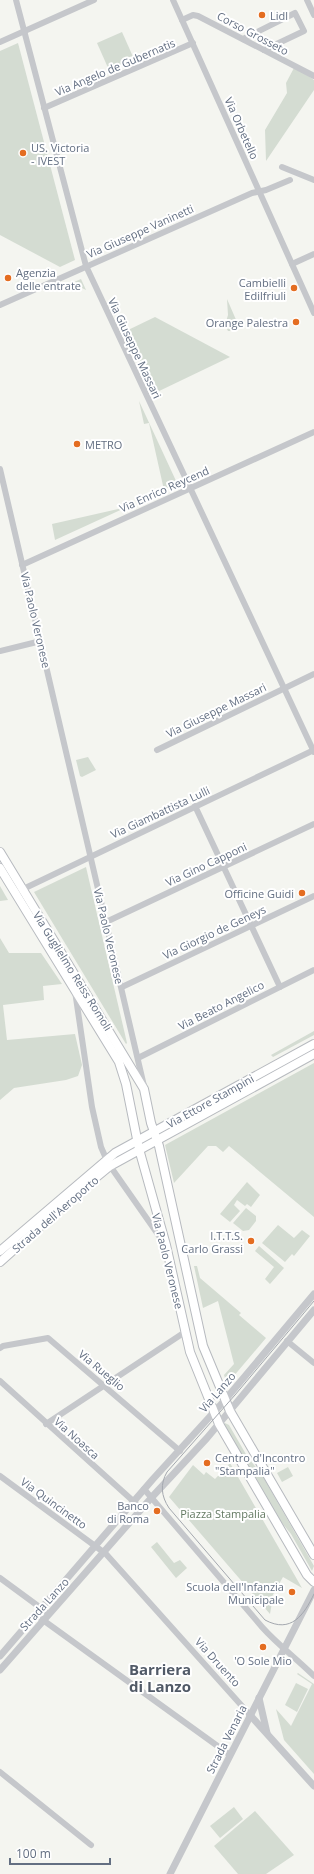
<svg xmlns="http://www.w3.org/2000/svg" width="314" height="1874" font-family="'Open Sans',sans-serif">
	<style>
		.green { fill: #d4dcd2 }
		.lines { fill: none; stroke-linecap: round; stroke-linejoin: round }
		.secondary-casing { stroke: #b7babf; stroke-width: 10 }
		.minor { stroke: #c5c7cb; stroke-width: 6 }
		.tertiary { stroke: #c5c7cb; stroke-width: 7 }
		.secondary { stroke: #fff; stroke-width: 8 }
		.tram { stroke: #a4a8af; stroke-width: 1 }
		.poi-dot { fill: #e46d21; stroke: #fff; stroke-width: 1.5 }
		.labels { text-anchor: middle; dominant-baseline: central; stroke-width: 4; stroke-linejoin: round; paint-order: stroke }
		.poi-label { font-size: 11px; fill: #636f82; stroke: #fff; text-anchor: end }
		.street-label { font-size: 11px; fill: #636f82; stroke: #fff }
		.park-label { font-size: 11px; fill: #637962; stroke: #fff }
		.district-label { font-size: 15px; font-weight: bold; fill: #515a67; stroke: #fff }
	</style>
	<rect width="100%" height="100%" fill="#f4f5f0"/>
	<g class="green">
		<polygon points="122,32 134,59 109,70 97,43"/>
		<polygon points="18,43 75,260 60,267 0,235 0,51"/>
		<polygon points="295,66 314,80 314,90 266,161 265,130 287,93 286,83"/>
		<polygon points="81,279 86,290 72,283"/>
		<polygon points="227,299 237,322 237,329 233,331 228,331 225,325 228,315"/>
		<polygon points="155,317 230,357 155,393 126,331"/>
		<polygon points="139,401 177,483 164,490 149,423 144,424"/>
		<polygon points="127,507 55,540 52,524"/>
		<polygon points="88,757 96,770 82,777 80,776 76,760"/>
		<polygon points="86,867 127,1043 126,1044 34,892"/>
		<polygon points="0,886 8,900 0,901"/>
		<polygon points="0,938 9,953 41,953 62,984 43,986 44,1000 3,1005 7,1040 75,1034 82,1065 78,1076 66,1080 14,1088 0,1100"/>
		<polygon points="314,1031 314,1035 273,1057 271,1055"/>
		<polygon points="314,1063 314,1217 229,1146 223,1152 216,1146 208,1146 174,1183 165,1145"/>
		<polygon points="247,1182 260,1195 251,1207 247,1204 245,1206 237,1200 234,1205 240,1211 230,1222 220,1214"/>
		<polygon points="246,1208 256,1216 256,1221 249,1230 243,1231 233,1223"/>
		<polygon points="278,1225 294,1238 302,1230 310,1236 294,1256 292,1254 285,1262 262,1243"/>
		<polygon points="259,1246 284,1268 270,1284 265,1279 274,1267 255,1251"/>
		<polygon points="194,1266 197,1266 200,1278 241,1313 239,1315 266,1338 227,1384 224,1375 234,1364 218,1301 203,1308"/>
		<polygon points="225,1423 229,1425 247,1456 262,1475 314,1566 312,1571 291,1534 278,1518 223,1425"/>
		<polygon points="230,1463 302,1588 283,1577 270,1600 272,1602 270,1614 169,1497 193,1465 204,1475 206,1472 215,1479"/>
		<polygon points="288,1467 293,1476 282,1482 277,1473"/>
		<polygon points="157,1542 174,1563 180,1560 187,1568 176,1578 151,1547"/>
		<polygon points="298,1673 314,1684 314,1774 284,1740 276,1709 291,1726 312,1684 297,1674"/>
		<polygon points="296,1683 308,1689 297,1712 285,1705"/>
		<polygon points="234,1807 243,1819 220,1838 210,1826"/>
		<polygon points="255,1811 294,1855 266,1874 238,1874 214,1846"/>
	</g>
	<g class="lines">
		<g class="secondary-casing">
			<g id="secondary">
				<polyline points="0,852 144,1089 151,1123 159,1146 203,1346 230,1411 314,1555"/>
				<polyline points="0,868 119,1062 126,1084 139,1149 166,1245 190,1352 219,1424 307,1575 314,1582"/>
				<polyline points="0,1251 115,1153 314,1044"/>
				<polyline points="0,1262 82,1189 110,1166 314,1054"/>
			</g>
		</g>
		<g class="minor">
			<polyline points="16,0 86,266 314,752"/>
			<polyline points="173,0 314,313"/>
			<polyline points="307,0 314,15"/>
			<polyline points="182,20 193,15 198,16 314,76"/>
			<polyline points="243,39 295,13 304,31 264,50"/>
			<polyline points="0,42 94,0"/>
			<polyline points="44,108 193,43"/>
			<polyline points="282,167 314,180"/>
			<polyline points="292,264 314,254"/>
			<polyline points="0,305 252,193 266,190 290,180"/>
			<polyline points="0,469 144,1086"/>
			<polyline points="22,565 314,432"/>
			<polyline points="0,651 41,641"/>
			<polyline points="157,750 314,674"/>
			<polyline points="195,806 280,987"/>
			<polyline points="19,891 314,750"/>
			<polyline points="106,922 314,824"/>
			<polyline points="122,987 314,896"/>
			<polyline points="75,991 92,1107 101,1147 108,1163 164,1243"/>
			<polyline points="138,1058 314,970"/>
			<polyline points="287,1341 314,1363"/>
			<polyline points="0,1348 3,1346 48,1338 180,1451"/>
			<polyline points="0,1381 142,1509"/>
			<polyline points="46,1424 185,1332"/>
			<polyline points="0,1476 106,1554 250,1715"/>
			<path d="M144 1489 262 1627C278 1645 297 1659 314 1676"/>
			<polyline points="0,1578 49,1614"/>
			<polyline points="36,1615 230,1755"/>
			<polyline points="0,1772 91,1845"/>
		</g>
		<g class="tertiary">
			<polyline points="0,1656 153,1479 225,1400 314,1294"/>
			<polyline points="0,1670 152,1497 207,1438 314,1310"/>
			<polyline points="259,1698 267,1733"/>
			<polyline points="250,1715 314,1786"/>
			<polyline points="170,1874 314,1590"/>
		</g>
		<use href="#secondary" class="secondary"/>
		<path class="tram" d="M314 1301 235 1395 167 1472C160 1484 161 1496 169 1508L265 1620C291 1634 304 1615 314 1594"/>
	</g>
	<g class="poi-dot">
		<circle cx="262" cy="15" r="4"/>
		<circle cx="23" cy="153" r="4"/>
		<circle cx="8" cy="278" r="4"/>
		<circle cx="294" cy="288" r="4"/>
		<circle cx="296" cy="322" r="4"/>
		<circle cx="77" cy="444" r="4"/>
		<circle cx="302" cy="893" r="4"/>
		<circle cx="251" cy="1241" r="4"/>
		<circle cx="207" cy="1463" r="4"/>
		<circle cx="157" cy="1511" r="4"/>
		<circle cx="292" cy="1592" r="4"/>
		<circle cx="263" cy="1647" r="4"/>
	</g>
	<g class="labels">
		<g class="poi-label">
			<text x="270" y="15" text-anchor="start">Lidl</text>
			<text x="31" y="147" text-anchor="start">US. Victoria<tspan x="31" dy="13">- IVEST</tspan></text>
			<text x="16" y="272" text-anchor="start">Agenzia<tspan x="16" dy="13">delle entrate</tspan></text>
			<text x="286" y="282">Cambielli<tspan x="286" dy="13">Edilfriuli</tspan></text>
			<text x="288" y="322">Orange Palestra</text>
			<text x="85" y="444" text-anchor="start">METRO</text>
			<text x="294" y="893">Officine Guidi</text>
			<text x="243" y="1235">I.T.T.S.<tspan x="243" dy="13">Carlo Grassi</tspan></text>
			<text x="215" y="1457" text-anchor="start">Centro d'Incontro<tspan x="215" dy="13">"Stampalia"</tspan></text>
			<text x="149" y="1505">Banco<tspan x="149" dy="13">di Roma</tspan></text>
			<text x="284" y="1586">Scuola dell'Infanzia<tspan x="284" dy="13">Municipale</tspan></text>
			<text x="263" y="1660" text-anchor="middle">'O Sole Mio</text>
		</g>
		<g class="street-label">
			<text transform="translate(253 33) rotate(28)">Corso Grosseto</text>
			<text transform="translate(115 67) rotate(-23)">Via Angelo de Gubernatis</text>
			<text transform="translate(242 128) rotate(66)">Via Orbetello</text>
			<text transform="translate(140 231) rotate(-24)">Via Giuseppe Vaninetti</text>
			<text transform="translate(135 348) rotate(65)">Via Giuseppe Massari</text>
			<text transform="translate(164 489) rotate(-24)">Via Enrico Reycend</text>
			<text transform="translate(36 620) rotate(77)">Via Paolo Veronese</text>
			<text transform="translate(216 710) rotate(-26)">Via Giuseppe Massari</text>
			<text transform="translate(160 812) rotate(-25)">Via Giambattista Lulli</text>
			<text transform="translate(206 864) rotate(-25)">Via Gino Capponi</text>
			<text transform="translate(214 932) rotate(-25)">Via Giorgio de Geneys</text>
			<text transform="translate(109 936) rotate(77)">Via Paolo Veronese</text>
			<text transform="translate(73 971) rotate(58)">Via Guglielmo Reiss Romoli</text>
			<text transform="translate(221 1005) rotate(-27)">Via Beato Angelico</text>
			<text transform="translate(210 1101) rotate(-29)">Via Ettore Stampini</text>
			<text transform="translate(55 1214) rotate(-41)">Strada dell'Aeroporto</text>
			<text transform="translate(168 1261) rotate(76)">Via Paolo Veronese</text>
			<text transform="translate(102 1370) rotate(40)">Via Rueglio</text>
			<text transform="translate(217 1392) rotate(-49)">Via Lanzo</text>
			<text transform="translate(77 1438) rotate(42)">Via Noasca</text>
			<text transform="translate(54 1503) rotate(36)">Via Quincinetto</text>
			<text transform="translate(44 1604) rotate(-48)">Strada Lanzo</text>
			<text transform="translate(218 1662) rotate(48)">Via Druento</text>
			<text transform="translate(226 1739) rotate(-63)">Strada Venaria</text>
		</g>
		<g class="park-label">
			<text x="223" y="1513">Piazza Stampalia</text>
		</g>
		<g class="district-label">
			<text x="160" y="1669">Barriera<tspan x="160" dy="17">di Lanzo</tspan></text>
		</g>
	</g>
	<path d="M10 1858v6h100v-6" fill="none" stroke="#636f82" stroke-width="2"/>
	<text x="16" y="1858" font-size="12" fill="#636f82" stroke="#ffffff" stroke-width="3" paint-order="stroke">100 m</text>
</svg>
